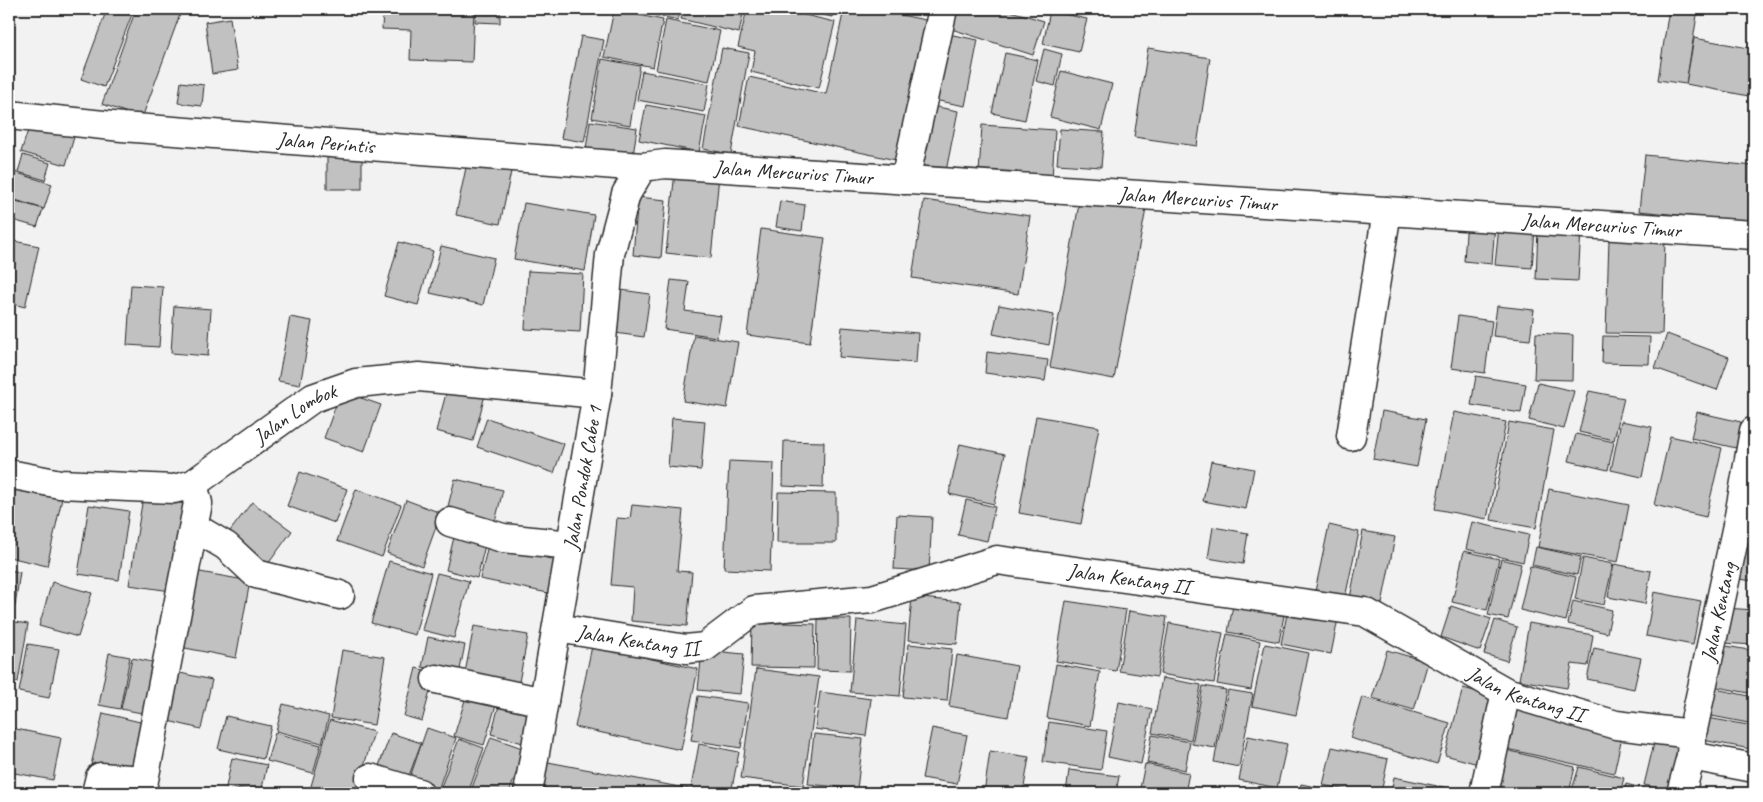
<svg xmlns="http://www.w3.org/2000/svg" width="1763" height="802" font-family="Caveat,sans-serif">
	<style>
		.building { fill: #c1c1c1; stroke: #2b2b2b }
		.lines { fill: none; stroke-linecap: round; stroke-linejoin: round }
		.minor-casing { stroke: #2b2b2b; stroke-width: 31 }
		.tertiary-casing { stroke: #2b2b2b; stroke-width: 31 }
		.minor { stroke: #fff; stroke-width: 28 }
		.tertiary { stroke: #fff; stroke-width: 28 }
		.labels { text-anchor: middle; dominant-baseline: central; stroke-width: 4; stroke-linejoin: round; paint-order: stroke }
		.street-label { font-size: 21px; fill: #2b2b2b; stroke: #fff }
	</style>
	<rect width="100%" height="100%" fill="#f2f2f2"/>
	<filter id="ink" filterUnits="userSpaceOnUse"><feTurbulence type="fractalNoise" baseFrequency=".02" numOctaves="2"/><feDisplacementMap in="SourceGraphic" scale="10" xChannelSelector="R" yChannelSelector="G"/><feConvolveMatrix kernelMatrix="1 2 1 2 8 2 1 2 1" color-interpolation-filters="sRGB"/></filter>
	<g filter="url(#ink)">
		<g class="building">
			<polygon points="107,9 134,9 104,87 81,79"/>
			<polygon points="136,9 182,9 142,118 102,104"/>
			<polygon points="383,9 474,9 472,62 410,60 411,30 382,29"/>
			<polygon points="476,9 500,9 500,23 475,22"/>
			<polygon points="629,9 681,9 678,20"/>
			<polygon points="684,9 744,9 739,33 681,19"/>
			<polygon points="747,9 779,9 835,22 819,88 751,72 755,51 738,47"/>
			<polygon points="796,9 834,9 832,17"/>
			<polygon points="844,9 872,9 935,22 905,162 739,126 749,77 826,94"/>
			<polygon points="947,9 1004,9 1044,21 1033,55 942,26"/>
			<polygon points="1669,9 1698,9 1686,84 1658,80"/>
			<polygon points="614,10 663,20 653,67 604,57"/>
			<polygon points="1050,11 1087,19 1079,52 1043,44"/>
			<polygon points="230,18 238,70 212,74 205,22"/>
			<polygon points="666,20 720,31 709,81 656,70"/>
			<polygon points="943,33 978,40 965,106 929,99"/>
			<polygon points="581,36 604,40 584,142 561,138"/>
			<polygon points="1694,38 1754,49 1754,97 1686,84"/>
			<polygon points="722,48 749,53 731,154 703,149"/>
			<polygon points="1148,48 1210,58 1197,146 1134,137"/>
			<polygon points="1044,49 1062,54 1055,86 1036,81"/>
			<polygon points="1005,53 1038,60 1025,120 992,113"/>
			<polygon points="602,59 640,66 630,125 592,118"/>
			<polygon points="642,71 709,84 704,112 637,100"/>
			<polygon points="1061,71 1112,84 1101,130 1050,117"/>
			<polygon points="181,82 204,85 202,106 178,103"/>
			<polygon points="646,105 706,116 699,152 639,140"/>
			<polygon points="927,105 958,111 946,171 915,165"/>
			<polygon points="590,121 637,128 633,156 586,149"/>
			<polygon points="30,124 74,137 66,165 21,152"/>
			<polygon points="982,125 1055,130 1052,179 979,174"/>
			<polygon points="1060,129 1104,132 1101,167 1057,164"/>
			<rect x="327" y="149" width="35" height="40"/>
			<polygon points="23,155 50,163 45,180 18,172"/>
			<polygon points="1645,155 1754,166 1748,222 1639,211"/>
			<polygon points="468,158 512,167 500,224 456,215"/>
			<polygon points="11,171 52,184 44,209 9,198"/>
			<polygon points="675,172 719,176 711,258 666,253"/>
			<polygon points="638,197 666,200 661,258 633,255"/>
			<polygon points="1080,198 1146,209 1114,379 1050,367"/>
			<polygon points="9,199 43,209 37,227 9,219"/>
			<polygon points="924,200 1030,216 1018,294 912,278"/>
			<polygon points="780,201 805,205 802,231 776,227"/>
			<polygon points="524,203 594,215 585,271 514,259"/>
			<polygon points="1467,220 1495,223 1492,264 1464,261"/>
			<polygon points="1499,226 1535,229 1532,268 1495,265"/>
			<polygon points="1538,228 1581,230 1578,281 1536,279"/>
			<polygon points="761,229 825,238 810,343 747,335"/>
			<polygon points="1609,239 1665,240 1662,334 1606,333"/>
			<polygon points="9,240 39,246 25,307 9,303"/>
			<polygon points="399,242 433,251 418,305 384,296"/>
			<polygon points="441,246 494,258 483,305 430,293"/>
			<polygon points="528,271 583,274 580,332 525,329"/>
			<polygon points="671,280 689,282 685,311 721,316 717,337 664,329"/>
			<polygon points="131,285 163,287 159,347 127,345"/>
			<polygon points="621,290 650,294 644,337 615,333"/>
			<polygon points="999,305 1054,315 1049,345 993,334"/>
			<polygon points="174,306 211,309 208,356 171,353"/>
			<polygon points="1497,306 1534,310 1530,340 1493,336"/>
			<polygon points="1458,316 1492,321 1485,373 1451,368"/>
			<polygon points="290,317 312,321 300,385 278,381"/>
			<polygon points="842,327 918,333 916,363 839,357"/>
			<polygon points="1536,333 1573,335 1572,380 1534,379"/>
			<polygon points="1667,334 1729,357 1717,390 1655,368"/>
			<polygon points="694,335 738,342 727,408 683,401"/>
			<polygon points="1603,336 1650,337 1649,364 1602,363"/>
			<polygon points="987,352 1048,360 1045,381 985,373"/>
			<polygon points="1476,376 1526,384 1521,413 1471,405"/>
			<polygon points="1538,383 1574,391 1564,429 1529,420"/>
			<polygon points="448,386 485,395 473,441 436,431"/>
			<polygon points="341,391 381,405 364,452 324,438"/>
			<polygon points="1589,391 1624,398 1614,440 1579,432"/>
			<polygon points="1382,411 1426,419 1417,467 1373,459"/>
			<polygon points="1454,412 1506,422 1487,519 1435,509"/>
			<polygon points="1697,412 1741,422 1736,448 1691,438"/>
			<polygon points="1036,416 1099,427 1081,524 1019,513"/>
			<polygon points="487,418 564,444 554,473 477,447"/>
			<polygon points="672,418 705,421 701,470 668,467"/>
			<polygon points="1621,421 1652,427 1642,477 1611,470"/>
			<polygon points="1509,422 1554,430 1536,528 1491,520"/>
			<polygon points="1576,434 1614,442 1608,470 1569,461"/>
			<polygon points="1670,436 1722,448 1706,517 1654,505"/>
			<polygon points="784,441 824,442 823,488 783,486"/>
			<polygon points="960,444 1005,454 994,504 949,494"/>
			<polygon points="729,461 774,463 770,571 724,569"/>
			<polygon points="1211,461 1254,469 1246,509 1203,501"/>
			<polygon points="300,472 347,489 335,523 287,506"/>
			<polygon points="455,479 503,490 494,526 446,514"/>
			<polygon points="16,485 63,494 47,566 9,557 9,519"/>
			<polygon points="356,489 401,505 382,557 337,541"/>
			<polygon points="1549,489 1629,505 1618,562 1538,547"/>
			<polygon points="778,492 836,493 836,543 777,543"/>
			<polygon points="143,497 192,505 178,592 129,585"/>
			<polygon points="406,500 441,513 422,566 387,553"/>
			<polygon points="966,500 995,507 987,541 958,535"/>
			<polygon points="252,502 292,531 268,564 227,535"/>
			<polygon points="89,505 129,511 119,580 78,574"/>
			<polygon points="632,505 683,510 677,571 692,572 687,626 631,621 633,587 611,585 617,518 630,519"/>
			<polygon points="897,515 932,517 929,571 894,569"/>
			<polygon points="1472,522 1529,535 1523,562 1466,549"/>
			<polygon points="1329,525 1359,532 1344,603 1314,596"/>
			<polygon points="1213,527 1248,533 1243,564 1208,558"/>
			<polygon points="456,529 487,537 477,578 446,570"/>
			<polygon points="1363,531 1395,537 1382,604 1350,598"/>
			<polygon points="488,545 556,560 548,593 480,579"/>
			<polygon points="1536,547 1581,557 1577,575 1532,565"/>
			<polygon points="1743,548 1754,550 1754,581 1738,579"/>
			<polygon points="1464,551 1499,559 1487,610 1452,602"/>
			<polygon points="1583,558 1613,564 1604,605 1575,599"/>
			<polygon points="1501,559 1521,564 1508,619 1488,615"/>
			<polygon points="389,561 431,573 415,635 371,623"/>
			<polygon points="1614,564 1651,571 1645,604 1608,597"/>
			<polygon points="1530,566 1576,577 1566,621 1520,610"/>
			<polygon points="9,570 20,572 15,606 9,605"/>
			<polygon points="189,570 250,581 236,658 175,646"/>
			<polygon points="437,573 469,581 454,638 422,630"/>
			<polygon points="52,582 92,593 78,637 39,626"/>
			<polygon points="1654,592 1701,601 1693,645 1646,636"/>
			<polygon points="912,597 961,602 957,644 908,640"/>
			<polygon points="1234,600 1285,610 1279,642 1228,632"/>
			<polygon points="1066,601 1126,610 1116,671 1056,661"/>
			<polygon points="1573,601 1612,610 1607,633 1568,624"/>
			<polygon points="1451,606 1491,619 1480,651 1441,637"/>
			<polygon points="1726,608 1754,610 1754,645 1723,643"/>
			<polygon points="1288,609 1338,619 1331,654 1281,644"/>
			<polygon points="1129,611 1167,617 1157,677 1119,671"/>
			<polygon points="818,619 851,619 850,671 817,670"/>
			<polygon points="857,620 906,625 900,696 850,692"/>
			<polygon points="1495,620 1517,627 1507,661 1484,654"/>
			<polygon points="9,621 28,624 18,682 9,681"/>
			<polygon points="752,622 815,624 814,668 751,667"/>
			<polygon points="1169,623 1223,633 1214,683 1160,674"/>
			<polygon points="1529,623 1593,635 1588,666 1572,664 1567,688 1519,680"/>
			<polygon points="474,626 528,635 518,687 464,678"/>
			<polygon points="1227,634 1260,641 1251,690 1217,684"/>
			<polygon points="428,637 465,645 459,674 422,667"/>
			<polygon points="28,644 59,649 49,698 19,692"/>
			<polygon points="909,644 952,649 947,701 903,697"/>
			<polygon points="1265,644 1309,653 1296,715 1252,706"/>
			<polygon points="1715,644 1754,651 1754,694 1707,685"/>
			<polygon points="592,646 698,669 681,750 575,727"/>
			<polygon points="1594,648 1641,658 1634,689 1587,679"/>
			<polygon points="342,650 385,657 374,725 331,718"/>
			<polygon points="702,650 744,654 740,694 698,690"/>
			<polygon points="1387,650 1428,662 1414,710 1372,698"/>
			<polygon points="109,653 130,657 120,709 99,705"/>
			<polygon points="957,655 1017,666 1008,717 949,706"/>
			<polygon points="132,658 163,664 152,715 121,709"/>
			<polygon points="1056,664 1100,672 1090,726 1047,718"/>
			<polygon points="416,668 435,673 422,721 404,716"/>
			<polygon points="756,669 819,677 803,786 741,778"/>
			<polygon points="171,671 212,680 201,729 160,719"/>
			<polygon points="1162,678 1201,685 1191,740 1152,733"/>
			<polygon points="1203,686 1226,690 1215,748 1192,744"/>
			<polygon points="469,687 499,695 484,745 454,736"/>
			<polygon points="1706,687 1754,697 1754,724 1701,714"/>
			<polygon points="1463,688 1500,698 1482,765 1445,755"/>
			<polygon points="1228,690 1253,694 1239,767 1214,762"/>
			<polygon points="820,692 871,699 866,736 815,729"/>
			<polygon points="698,696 748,703 741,748 691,740"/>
			<polygon points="1362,697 1450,723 1437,764 1350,738"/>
			<polygon points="500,702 532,711 523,743 491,734"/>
			<polygon points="1119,702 1152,709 1141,764 1108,757"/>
			<polygon points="283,704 329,716 322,743 276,731"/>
			<polygon points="1513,707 1623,732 1614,773 1503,748"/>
			<polygon points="103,713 148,724 136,776 91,765"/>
			<polygon points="226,716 271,726 263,759 218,749"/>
			<polygon points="1701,717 1754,726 1751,749 1697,739"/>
			<polygon points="330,720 374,732 356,793 309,793"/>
			<polygon points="1049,722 1107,731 1101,770 1043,762"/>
			<polygon points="11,728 61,738 53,780 9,772 9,743"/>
			<polygon points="427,728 456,738 438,790 409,780"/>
			<polygon points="932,728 967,735 957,784 922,778"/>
			<polygon points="275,733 321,745 313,773 267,761"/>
			<polygon points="391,733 421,743 406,784 376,774"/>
			<polygon points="814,734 863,739 857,789 808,784"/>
			<polygon points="1152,735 1190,742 1185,770 1147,763"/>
			<polygon points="1248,736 1287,744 1277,788 1239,780"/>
			<polygon points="491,737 525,749 509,793 470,793"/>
			<polygon points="459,739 484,748 468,793 442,793 439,792"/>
			<polygon points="1655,739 1685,746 1674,792 1644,785"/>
			<polygon points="699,744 739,752 731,793 690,793"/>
			<polygon points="1332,747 1388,759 1381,793 1357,793 1323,785"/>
			<polygon points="1502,749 1575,767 1569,793 1498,793"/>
			<polygon points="990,751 1029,757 1023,793 984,793"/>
			<polygon points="232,758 267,765 261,793 226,787"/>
			<polygon points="548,762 690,789 689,793 542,793"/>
			<polygon points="1145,764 1189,773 1185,793 1139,793"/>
			<polygon points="1579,767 1624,778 1620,793 1571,793"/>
			<polygon points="1069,770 1119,776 1116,793 1066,793"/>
			<polygon points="1394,777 1437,786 1435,793 1391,793"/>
			<polygon points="1301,784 1326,789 1325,793 1299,793"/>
			<polygon points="1626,784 1660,793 1623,793"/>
			<polygon points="1439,786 1473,793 1437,793"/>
		</g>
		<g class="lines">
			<g class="minor-casing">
				<g id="minor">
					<path id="s1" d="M9 115 122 127 642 167"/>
					<polyline points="905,180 943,9"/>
					<polyline points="1351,436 1387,211"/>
					<polyline points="450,522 503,538 571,545"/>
					<polyline points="194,527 226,546 256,574 340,595"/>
					<path id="s2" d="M557 628 686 649 705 647 754 610 872 599 997 560 1365 612 1506 692 1616 725 1692 734"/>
					<polyline points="436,679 544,702"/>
					<polyline points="1691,756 1754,768"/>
					<polyline points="370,778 419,793"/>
					<polyline points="96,793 100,777 144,780 198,503 193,484"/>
					<polyline points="1484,793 1506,692"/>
					<path id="s3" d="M1681 793 1691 756 1692 734 1739 516 1754 431"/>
				</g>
			</g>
			<g class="tertiary-casing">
				<g id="tertiary">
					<path id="s4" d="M9 474 60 484 174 489 193 484 313 398 356 383 419 377 597 394"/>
					<path id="s5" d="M528 793 597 394 610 254 626 194 642 167 665 164 1754 235"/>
				</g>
			</g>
			<use href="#minor" class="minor"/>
			<use href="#tertiary" class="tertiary"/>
		</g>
	</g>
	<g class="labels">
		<g class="street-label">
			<text stroke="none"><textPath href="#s1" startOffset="318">Jalan Perintis</textPath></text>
			<text stroke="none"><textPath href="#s5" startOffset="791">Jalan Mercurius Timur</textPath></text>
			<text stroke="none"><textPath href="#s5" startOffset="1196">Jalan Mercurius Timur</textPath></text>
			<text stroke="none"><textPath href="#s5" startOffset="1601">Jalan Mercurius Timur</textPath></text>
			<text stroke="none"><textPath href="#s4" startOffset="310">Jalan Lombok</textPath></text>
			<text stroke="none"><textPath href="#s5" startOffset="320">Jalan Pondok Cabe 1</textPath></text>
			<text stroke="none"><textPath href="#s2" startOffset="594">Jalan Kentang II</textPath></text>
			<text stroke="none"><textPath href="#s3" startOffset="185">Jalan Kentang</textPath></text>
			<text stroke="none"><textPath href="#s2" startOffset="82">Jalan Kentang II</textPath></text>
			<text stroke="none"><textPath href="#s2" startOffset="1014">Jalan Kentang II</textPath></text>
		</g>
	</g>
	<rect width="1763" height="802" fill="none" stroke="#fff" stroke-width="30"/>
	<rect x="15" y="15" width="1733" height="772" fill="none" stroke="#2b2b2b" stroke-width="2" filter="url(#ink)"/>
</svg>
